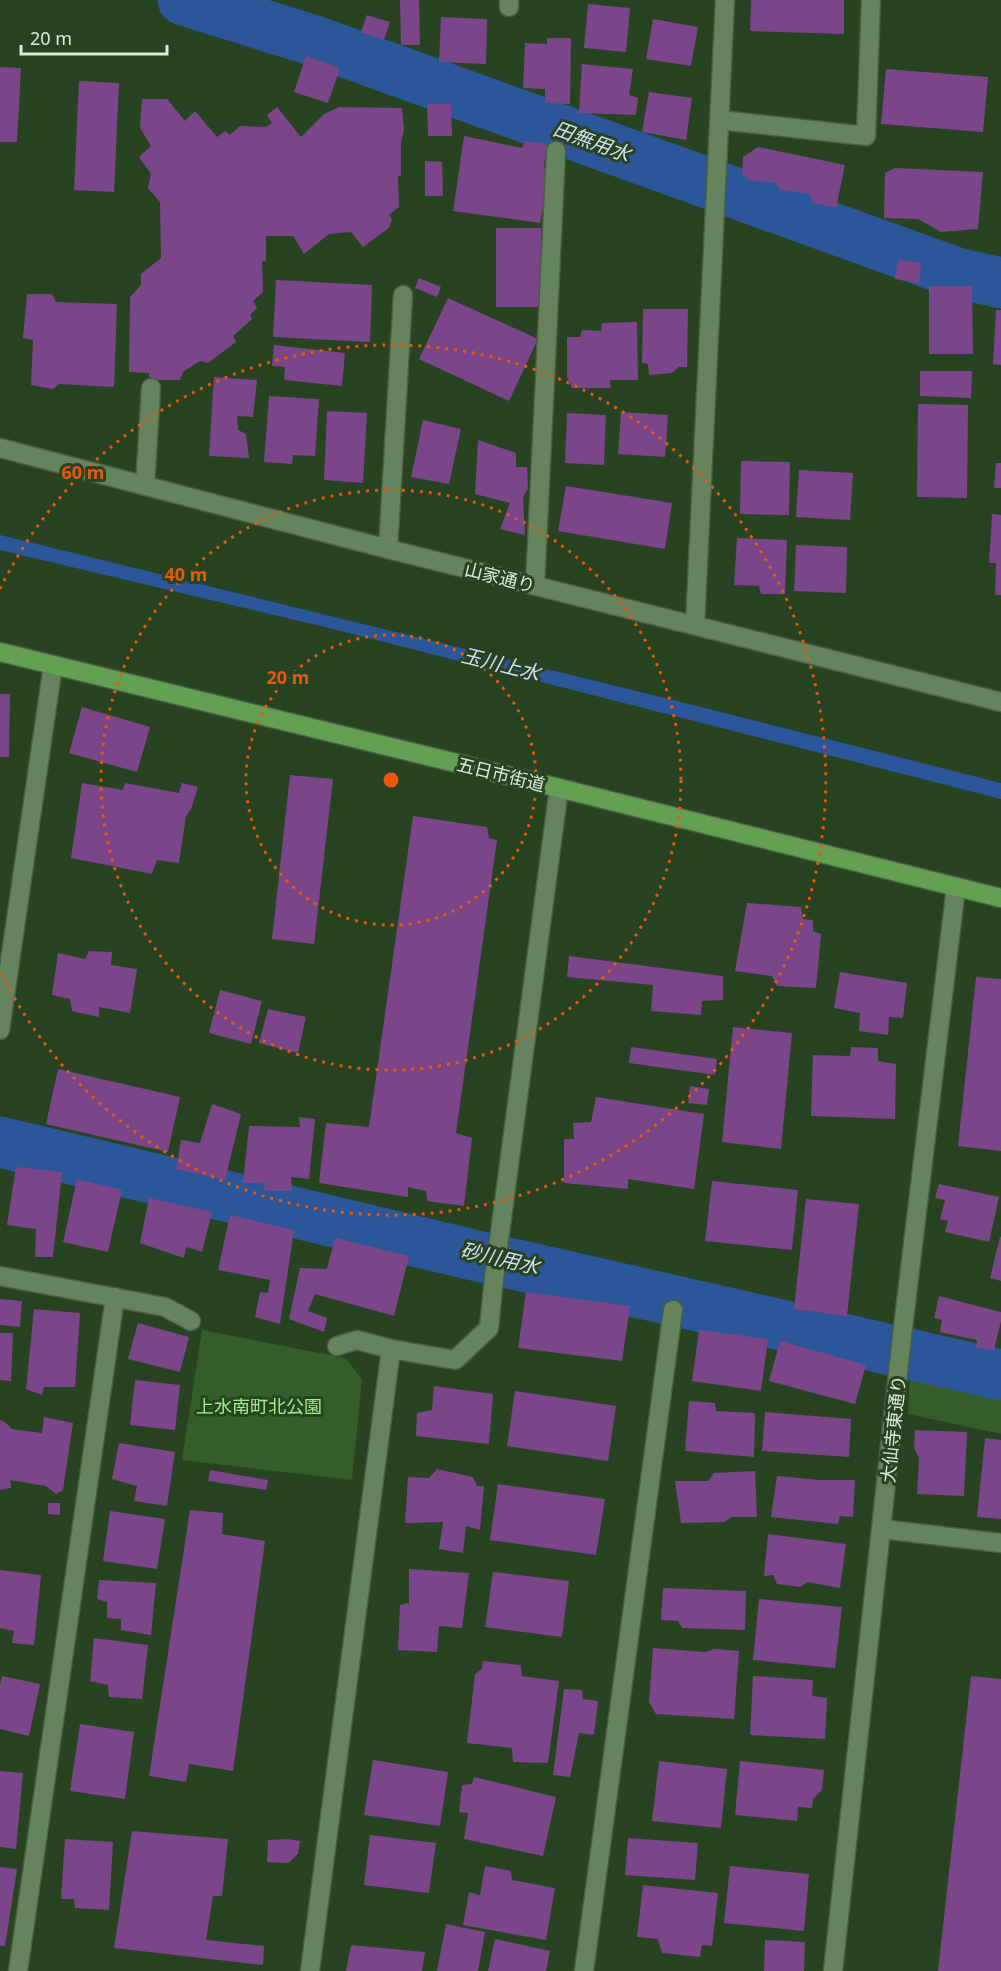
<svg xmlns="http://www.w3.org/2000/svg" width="1001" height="1971" font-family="'Noto Sans','Noto Sans JP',sans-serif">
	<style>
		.green { fill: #355d29 }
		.water { fill: #2b5699 }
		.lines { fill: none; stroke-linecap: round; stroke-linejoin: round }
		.canal { stroke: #2b5699; stroke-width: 51 }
		.building { fill: #7b4689 }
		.minor-casing { stroke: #486041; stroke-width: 21 }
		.major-casing { stroke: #486041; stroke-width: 21 }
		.minor { stroke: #65835d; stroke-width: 18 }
		.major { stroke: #649f54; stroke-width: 18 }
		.ring { fill: none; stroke: #e8590c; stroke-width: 3; stroke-dasharray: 3 6 }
		.labels { text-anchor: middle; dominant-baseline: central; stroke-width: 6; stroke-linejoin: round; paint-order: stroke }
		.street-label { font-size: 18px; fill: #daead5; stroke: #284321 }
		.park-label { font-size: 18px; fill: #a0ec8b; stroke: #284321 }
		.water-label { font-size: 20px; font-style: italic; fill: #d2def2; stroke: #284321 }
		.centre { fill: #e8590c; stroke: #284321; stroke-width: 3 }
		.ring-label { font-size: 18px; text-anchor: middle; font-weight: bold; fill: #e8590c; stroke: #284321; stroke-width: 6; stroke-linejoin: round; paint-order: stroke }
	</style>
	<rect width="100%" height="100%" fill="#284321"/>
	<g class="green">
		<polygon points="202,1330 345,1358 362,1379 352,1480 182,1460"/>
		<polygon points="910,1369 1001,1390 1001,1434 908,1414"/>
	</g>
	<polygon class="water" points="0,535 681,702 1001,783 1001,799 325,627 0,550"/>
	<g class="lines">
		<g class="canal">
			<polyline points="183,0 312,40 957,273 1001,283"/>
			<polyline points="0,1142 473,1255 1001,1375"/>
		</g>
	</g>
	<g class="building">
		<polygon points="400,0 419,0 420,45 401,45"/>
		<polygon points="751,0 844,0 844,34 750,31"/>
		<polygon points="588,4 630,8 626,52 584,48"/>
		<polygon points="367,15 390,22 384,40 361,32"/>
		<polygon points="441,17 487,19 486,64 439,62"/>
		<polygon points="653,19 698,27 691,66 646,59"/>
		<polygon points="547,38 571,38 570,104 545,103 545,89 523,88 525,43 547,44"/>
		<polygon points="306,56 340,68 328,103 294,92"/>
		<polygon points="582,64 633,69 629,95 638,98 636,115 579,113"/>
		<polygon points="0,67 21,68 17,142 0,142"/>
		<polygon points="886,69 988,77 983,132 881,124"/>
		<polygon points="79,81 119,83 114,192 74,190"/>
		<polygon points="649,92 692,98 686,140 642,132"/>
		<polygon points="142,99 167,99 185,121 195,111 217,137 225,131 230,135 240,126 266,127 272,123 267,115 277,107 301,137 324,114 339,107 402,108 404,130 401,143 401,176 398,176 399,207 389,215 392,219 389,228 363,247 351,232 329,234 304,254 293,236 266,236 266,261 262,261 263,292 253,301 257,308 250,315 252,319 233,336 236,342 208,363 200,361 183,372 180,380 149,380 149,373 129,372 130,297 141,285 141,274 161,258 160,202 148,188 151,174 139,157 151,146 140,128"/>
		<polygon points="427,104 451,104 452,136 428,136"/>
		<polygon points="464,136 522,148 525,141 547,144 544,166 549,177 540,223 453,211"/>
		<polygon points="758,147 845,165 836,208 813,203 810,194 781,190 775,183 749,180 742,173 743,157"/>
		<polygon points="425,161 442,162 443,196 425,196"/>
		<polygon points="895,168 983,172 978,229 941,232 918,219 884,218 885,173"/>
		<rect x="496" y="228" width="45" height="79"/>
		<polygon points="898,259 921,263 919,283 895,279"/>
		<polygon points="419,278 441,287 437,297 415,288"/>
		<polygon points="276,280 372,285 370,342 273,337"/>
		<polygon points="929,286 972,286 973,354 929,354"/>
		<polygon points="27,294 52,294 56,302 117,304 114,387 59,384 53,389 31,385 33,340 23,338"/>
		<polygon points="448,298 538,339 509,401 419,359"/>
		<polygon points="643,309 688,309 687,367 679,367 672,373 649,375 648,364 642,363"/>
		<polygon points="996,310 1001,310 1001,365 993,364"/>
		<polygon points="637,322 638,380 610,380 611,388 572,388 567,377 567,337 580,337 582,330 601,331 602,323"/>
		<polygon points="274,345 345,353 342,386 284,380 285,367 272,366"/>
		<polygon points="920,371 972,371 971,398 920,396"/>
		<polygon points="214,377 257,380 253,417 237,416 238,430 246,434 249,458 209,456"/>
		<polygon points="269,396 319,399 315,456 293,455 292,464 264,462"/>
		<polygon points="918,404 968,405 967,498 917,497"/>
		<polygon points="327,411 367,413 363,483 324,480"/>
		<polygon points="621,412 668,415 665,457 618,454"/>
		<polygon points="567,413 606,415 604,465 565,463"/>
		<polygon points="423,420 461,429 449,484 411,477"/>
		<polygon points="478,440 516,453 516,467 527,467 528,489 523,497 525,535 500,529 510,503 475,494"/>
		<polygon points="741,461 790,462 789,515 740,514"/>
		<polygon points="996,463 1001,463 1001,488 994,488"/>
		<polygon points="799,470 853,473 850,520 796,517"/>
		<polygon points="566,486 672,503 665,549 558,531"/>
		<polygon points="992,514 1001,515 1001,595 995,595 996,563 989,563"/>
		<polygon points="737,538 787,540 785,594 761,594 759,586 734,585"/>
		<polygon points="796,545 847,547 846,593 794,591"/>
		<polygon points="0,694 10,694 9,757 0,757"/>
		<polygon points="82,707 150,727 137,772 69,753"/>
		<polygon points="290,775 333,779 314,944 272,939"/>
		<polygon points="82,783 123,790 125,783 179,793 182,783 198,787 191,809 186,816 179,863 157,860 152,874 71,858"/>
		<polygon points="413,816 487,827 489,838 497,840 456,1133 472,1138 464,1206 427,1201 426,1191 408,1187 408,1197 319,1183 326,1123 369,1127"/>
		<polygon points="747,903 801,907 803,919 813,920 813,931 821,934 816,988 777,986 772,976 735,971"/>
		<polygon points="89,951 112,952 111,965 137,969 130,1013 99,1007 99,1017 72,1011 70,999 52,995 58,953 85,959"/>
		<polygon points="569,956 723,976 723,1000 702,1001 701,1015 651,1011 653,985 567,977"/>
		<polygon points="840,972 907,983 903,1018 889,1017 888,1035 859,1031 860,1013 834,1008"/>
		<polygon points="976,977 1001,979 1001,1151 958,1146"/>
		<polygon points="220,990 262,1001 251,1044 209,1033"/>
		<polygon points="268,1009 306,1017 298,1053 259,1043"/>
		<polygon points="733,1027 792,1033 781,1149 722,1142"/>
		<polygon points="631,1047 717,1059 715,1075 629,1063"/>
		<polygon points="851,1047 878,1048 878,1061 896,1064 895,1119 811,1116 813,1055 850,1056"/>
		<polygon points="58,1069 180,1097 168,1152 46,1124"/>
		<polygon points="690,1086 709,1089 707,1105 688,1103"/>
		<polygon points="596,1097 704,1114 694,1189 628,1179 628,1189 564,1183 564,1139 574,1139 573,1123 591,1122"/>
		<polygon points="212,1104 241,1114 225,1180 176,1169 181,1140 200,1143"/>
		<polygon points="299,1117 315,1119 309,1179 291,1177 292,1191 265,1191 263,1183 243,1183 249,1126 300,1127"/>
		<polygon points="16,1167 62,1172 53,1257 35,1257 36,1229 7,1225"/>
		<polygon points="77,1179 122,1190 108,1252 63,1242"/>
		<polygon points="712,1181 798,1190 792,1250 705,1241"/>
		<polygon points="939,1184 999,1197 989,1242 945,1232 948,1221 940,1219 945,1200 935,1198"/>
		<polygon points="149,1198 212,1212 202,1252 186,1247 184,1258 140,1243"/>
		<polygon points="806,1199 859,1204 847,1316 794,1309"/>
		<polygon points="230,1215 294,1230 280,1324 255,1317 260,1292 268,1293 270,1280 218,1270"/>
		<polygon points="1000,1237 1001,1237 1001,1281 990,1278"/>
		<polygon points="335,1238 409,1256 394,1316 315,1294 308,1311 327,1318 324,1332 289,1319 300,1268 327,1269"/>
		<polygon points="526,1292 630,1306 622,1361 518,1348"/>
		<polygon points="939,1296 1001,1312 1001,1321 994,1350 976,1348 977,1340 940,1332 942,1320 934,1318"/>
		<polygon points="0,1299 22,1301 20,1327 0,1325"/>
		<polygon points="34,1309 80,1313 75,1387 44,1387 42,1395 26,1389"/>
		<polygon points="138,1323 189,1337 180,1372 128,1359"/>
		<polygon points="699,1330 768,1339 761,1391 692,1381"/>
		<polygon points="0,1333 13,1333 11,1381 0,1380"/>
		<polygon points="780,1341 866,1365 855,1404 769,1381"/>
		<polygon points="135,1380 180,1385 175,1430 130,1425"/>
		<polygon points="434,1386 493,1394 489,1444 416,1436 417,1413 432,1410"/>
		<polygon points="515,1391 616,1406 608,1461 507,1446"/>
		<polygon points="689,1401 715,1403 716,1411 755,1413 754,1457 685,1451"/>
		<polygon points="765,1412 851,1419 849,1457 762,1451"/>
		<polygon points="44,1417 73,1423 63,1490 56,1494 46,1486 10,1480 11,1488 0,1490 0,1420 5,1422 12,1429 42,1433"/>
		<polygon points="915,1430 967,1432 964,1496 917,1494 919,1458 914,1448"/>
		<polygon points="985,1438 1001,1440 1001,1519 977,1517"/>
		<polygon points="119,1443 175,1452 167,1506 134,1501 137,1486 112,1479"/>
		<polygon points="437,1469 473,1477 477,1486 484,1486 480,1530 466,1526 463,1553 439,1549 443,1522 405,1523 408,1477 429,1478"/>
		<polygon points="210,1470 268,1480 266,1490 208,1481"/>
		<polygon points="755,1471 757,1517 732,1517 724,1522 681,1523 675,1481 708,1481 714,1473"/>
		<polygon points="777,1476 820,1480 855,1480 853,1517 840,1516 838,1524 771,1517"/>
		<polygon points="498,1484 605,1499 596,1555 490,1540"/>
		<polygon points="48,1503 60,1503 60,1515 48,1514"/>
		<polygon points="190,1510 223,1513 222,1534 265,1541 233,1771 189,1764 186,1782 149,1776"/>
		<polygon points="110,1511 165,1519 157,1569 103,1561"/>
		<polygon points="768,1534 846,1544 840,1588 808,1582 800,1587 777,1584 773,1575 764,1576"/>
		<polygon points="409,1569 469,1573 462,1628 439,1626 437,1652 398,1650 400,1605 409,1603"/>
		<polygon points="0,1570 41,1575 34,1645 12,1643 14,1631 0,1628"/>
		<polygon points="493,1572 569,1581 562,1637 485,1627"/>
		<polygon points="99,1580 156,1583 151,1635 121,1630 121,1619 107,1618 107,1602 97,1599"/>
		<polygon points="663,1588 746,1591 745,1630 682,1628 678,1621 661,1620"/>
		<polygon points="759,1599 842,1607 835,1668 753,1660"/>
		<polygon points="94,1638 148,1645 142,1699 109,1697 108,1685 90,1681"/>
		<polygon points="653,1648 705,1652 714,1649 739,1651 734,1719 656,1714 649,1702"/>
		<polygon points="483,1661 521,1665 522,1676 559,1681 548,1763 513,1762 512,1748 467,1743 475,1674 482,1669"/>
		<polygon points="2,1676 40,1684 29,1736 0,1729 0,1685"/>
		<polygon points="753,1676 813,1680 812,1696 827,1698 825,1739 750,1735"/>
		<polygon points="971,1676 1001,1679 1001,1971 938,1971"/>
		<polygon points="564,1689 582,1690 583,1699 598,1701 594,1735 579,1733 570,1777 553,1775"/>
		<polygon points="80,1724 134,1732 125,1799 70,1791"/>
		<polygon points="373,1760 448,1772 440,1826 364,1815"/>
		<polygon points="659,1761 727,1769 721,1828 652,1821"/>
		<polygon points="740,1761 824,1770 822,1790 813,1799 812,1808 798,1807 797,1821 735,1815"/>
		<polygon points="0,1771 23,1773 16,1849 0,1847"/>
		<polygon points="474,1777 556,1797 543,1856 464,1839 468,1813 459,1812 462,1785 472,1784"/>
		<polygon points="132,1831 228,1839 222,1896 213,1896 206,1940 264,1946 263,1965 114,1948"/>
		<polygon points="370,1835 436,1843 429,1893 364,1885"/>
		<polygon points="628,1838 698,1843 695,1880 625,1875"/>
		<polygon points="65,1839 113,1842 109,1910 75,1908 74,1899 61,1899"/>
		<polygon points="287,1839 300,1841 298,1854 288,1863 267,1862 268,1840"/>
		<polygon points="485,1866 511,1871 512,1880 555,1888 546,1940 463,1925 469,1892 480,1895"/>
		<polygon points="730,1866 809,1874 804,1931 724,1923"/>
		<polygon points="0,1867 17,1869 5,1946 0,1946"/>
		<polygon points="643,1885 718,1893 712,1946 702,1945 700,1957 662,1953 658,1939 637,1937"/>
		<polygon points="446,1924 485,1932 478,1971 437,1971"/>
		<polygon points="495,1939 550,1951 546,1971 488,1971"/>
		<polygon points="765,1940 805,1942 804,1971 764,1971"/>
		<polygon points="351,1945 425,1952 422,1971 346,1971"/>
	</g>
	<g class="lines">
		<g class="minor-casing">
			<g id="minor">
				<polyline points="509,7 509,0"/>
				<polyline points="720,120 866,136 871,0"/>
				<polyline points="0,448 388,549 1001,702"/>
				<polyline points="145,486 151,388"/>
				<polyline points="388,549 403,295"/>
				<polyline points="535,585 556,151"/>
				<polyline points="695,625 725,0"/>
				<polyline points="0,1030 53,665"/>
				<polyline points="0,1276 165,1307 191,1321"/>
				<polyline points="337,1346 357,1340 391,1349"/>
				<polyline points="882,1529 1001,1543"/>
				<polyline points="18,1971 115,1297"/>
				<polyline points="310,1971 391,1349 455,1360 489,1328 494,1278 559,788"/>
				<polyline points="584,1971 673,1310"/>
				<polyline points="833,1971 902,1336 956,887"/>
			</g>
		</g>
		<g class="major-casing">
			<polyline id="major" points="0,652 559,788 1001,898"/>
		</g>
		<use href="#minor" class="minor"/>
		<use href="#major" class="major"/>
	</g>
	<g class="ring">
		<circle cx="391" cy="780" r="145"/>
		<circle cx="391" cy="780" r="290"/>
		<path d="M0 589A435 435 0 1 1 0 971"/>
	</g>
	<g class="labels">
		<g class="street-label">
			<text transform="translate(500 577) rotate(14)">山家通り</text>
			<text transform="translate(501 774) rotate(14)">五日市街道</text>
			<text transform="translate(893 1429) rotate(-84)">大仙寺東通り</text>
		</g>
		<g class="park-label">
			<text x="259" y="1406">上水南町北公園</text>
		</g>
		<g class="water-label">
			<text transform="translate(592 141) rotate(20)">田無用水</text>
			<text transform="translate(501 664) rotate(14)">玉川上水</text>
			<text transform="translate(500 1258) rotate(13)">砂川用水</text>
		</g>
	</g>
	<circle cx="391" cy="780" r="9" class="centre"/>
	<g class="ring-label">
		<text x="83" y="479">60 m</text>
		<text x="186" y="581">40 m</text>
		<text x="288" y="684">20 m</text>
	</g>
	<path d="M21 45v9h146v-9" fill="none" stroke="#daead5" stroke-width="3"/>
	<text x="30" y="45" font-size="18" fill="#daead5" stroke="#284321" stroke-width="4.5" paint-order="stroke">20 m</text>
</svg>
